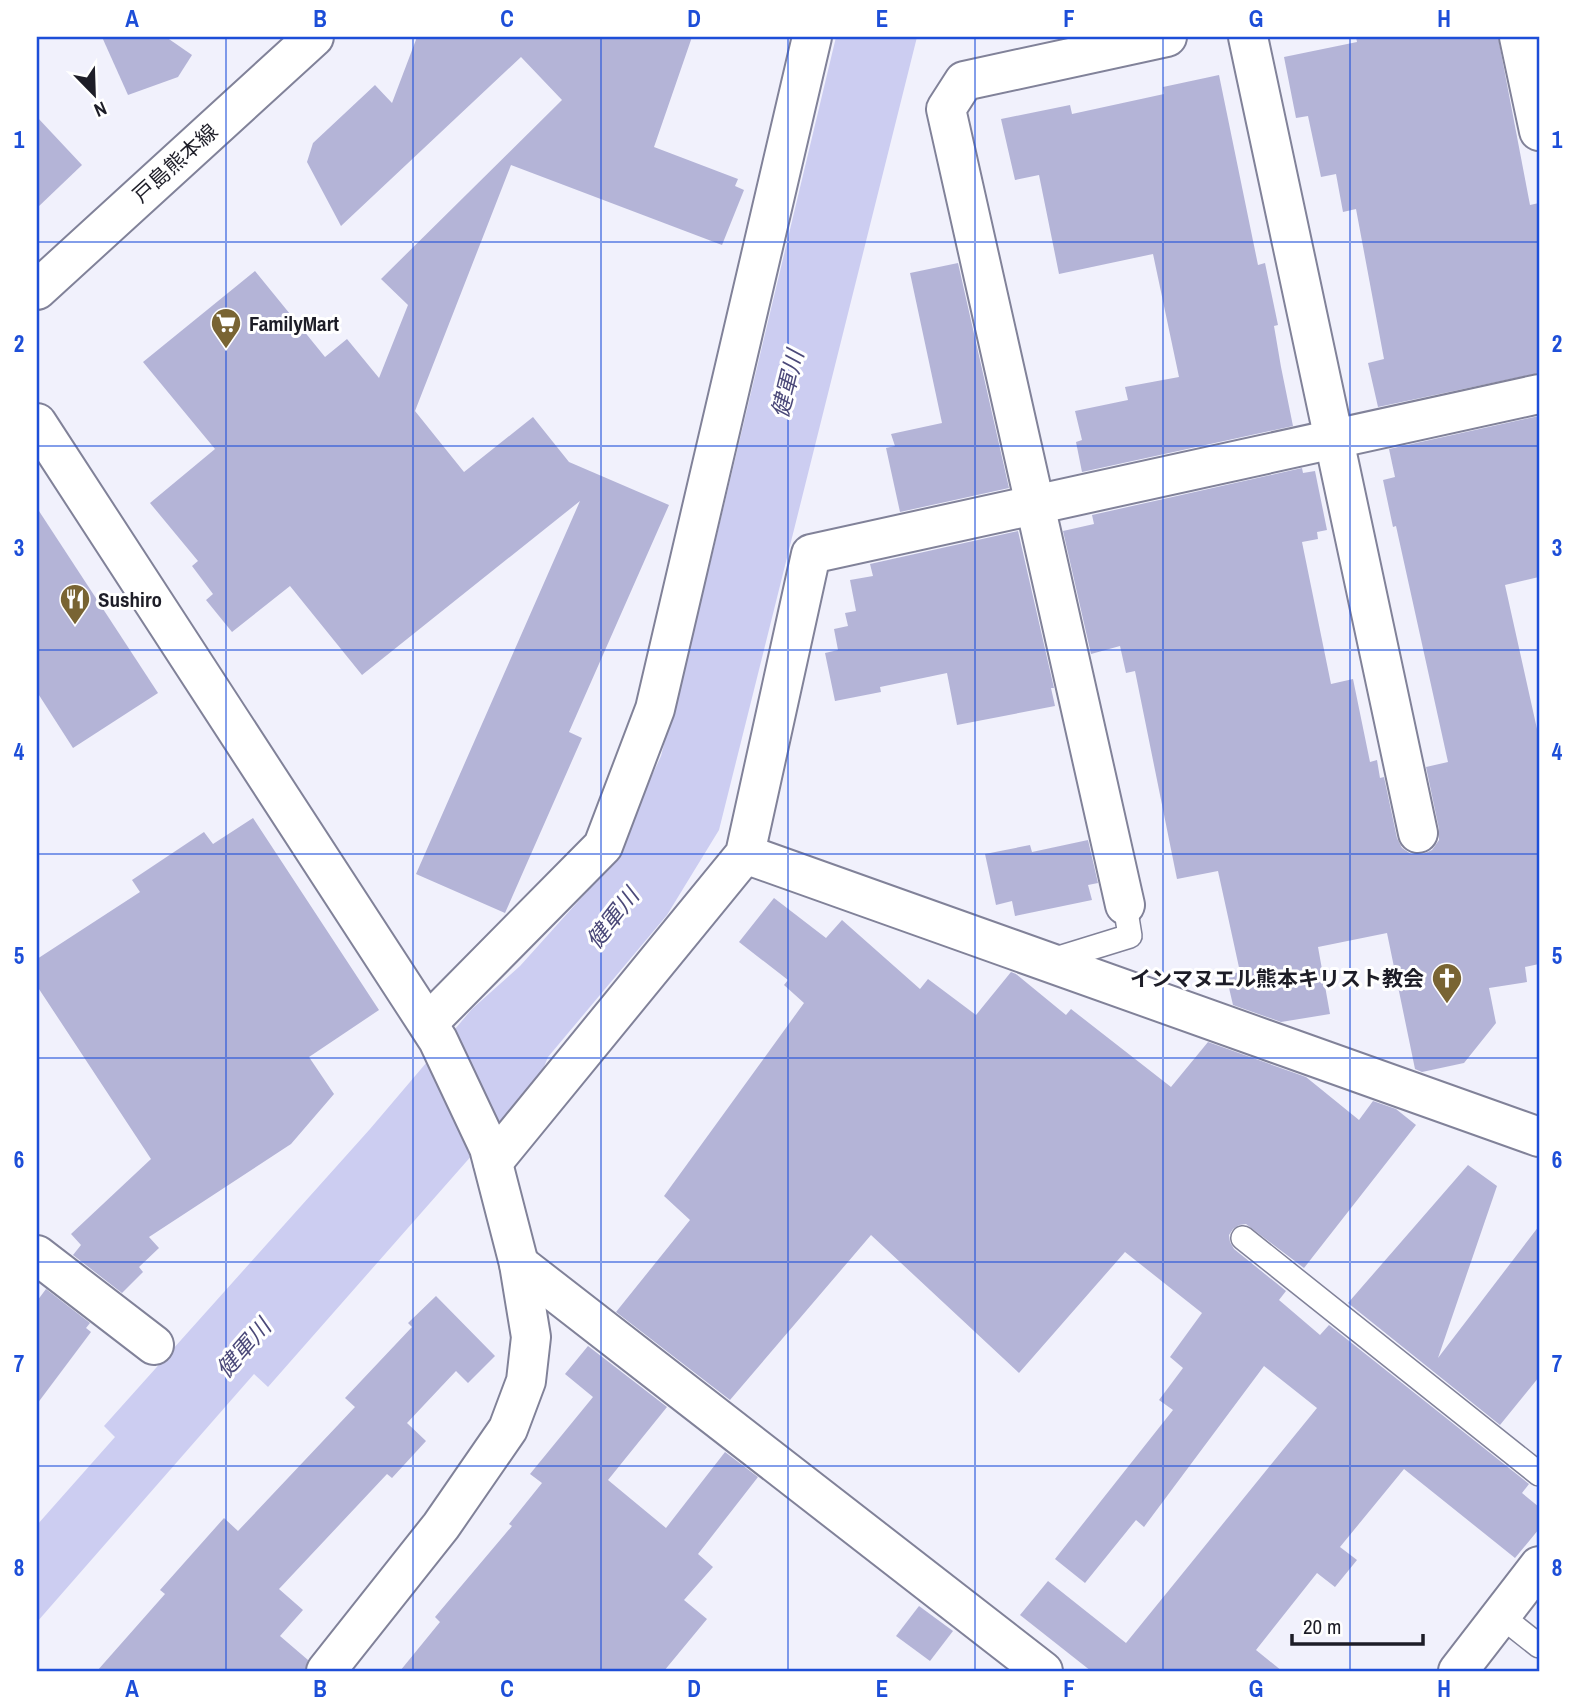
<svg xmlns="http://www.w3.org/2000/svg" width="1576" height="1708" font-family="'Archivo Narrow','Noto Sans JP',sans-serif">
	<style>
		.water { fill: #cccdf1 }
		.building { fill: #b4b4d7 }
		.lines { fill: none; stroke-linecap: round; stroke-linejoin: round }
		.service-casing { stroke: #818299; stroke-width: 26 }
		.minor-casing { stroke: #818299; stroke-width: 42 }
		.tertiary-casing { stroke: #818299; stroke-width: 42 }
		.secondary-casing { stroke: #818299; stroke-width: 42 }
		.service { stroke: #fff; stroke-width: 23 }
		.minor { stroke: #fff; stroke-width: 38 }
		.tertiary { stroke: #fff; stroke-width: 38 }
		.secondary { stroke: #fff; stroke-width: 38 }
		.grid { fill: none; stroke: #1d4ed8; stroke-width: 2; stroke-opacity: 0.55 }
		.labels { text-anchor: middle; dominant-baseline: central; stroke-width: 6; stroke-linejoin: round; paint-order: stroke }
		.street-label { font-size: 21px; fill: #1d1d27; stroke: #fff }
		.poi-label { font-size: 21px; font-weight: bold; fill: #1d1d27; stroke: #fff; text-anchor: start }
		.water-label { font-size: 23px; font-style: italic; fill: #4b4979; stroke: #fff }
		.neatline { fill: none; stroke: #1d4ed8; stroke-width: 2.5 }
		.grid-label { font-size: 23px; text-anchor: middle; font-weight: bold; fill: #1d4ed8 }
	</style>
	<rect width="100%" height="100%" fill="#f1f1fc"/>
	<polygon class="water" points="836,37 917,37 719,830 667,915 548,1057 539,1079 268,1387 254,1374 37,1622 37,1525 115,1437 104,1426 370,1129 472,1009 520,966 610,866 661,756 711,560"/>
	<g class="building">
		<polygon points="102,37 166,37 192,55 178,77 128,95"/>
		<polygon points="417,37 692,37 654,147 738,179 735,186 744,190 722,245 511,165 415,411 464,472 533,417 569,462 669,505 569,732 582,738 505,913 416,874 580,501 362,675 290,586 232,632 206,600 213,594 192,566 198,561 150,503 215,449 143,362 255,271 325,357 347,339 379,378 408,305 381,279 562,100 521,57 341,226 307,162 313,143 375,85 392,103"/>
		<polygon points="1356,37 1498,37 1530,205 1539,203 1539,373 1378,407 1368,363 1384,359 1356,209 1343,212 1336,174 1321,177 1308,116 1296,118 1284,57 1357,42"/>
		<polygon points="1219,75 1258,265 1265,263 1278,325 1274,326 1281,367 1293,426 1082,472 1076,442 1082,440 1075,411 1128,400 1125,387 1179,377 1153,254 1059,274 1039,175 1015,180 1001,119 1070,105 1072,114 1164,94 1163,87"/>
		<polygon points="37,117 82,165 37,208"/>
		<polygon points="958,263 1009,488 900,512 886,448 895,446 891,434 942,423 910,273"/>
		<polygon points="1539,416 1539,577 1505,585 1539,738 1539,964 1525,967 1527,982 1489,988 1496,1023 1464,1063 1422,1072 1415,1069 1387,933 1318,947 1330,1014 1281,1022 1233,1005 1226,975 1240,972 1218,871 1177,879 1135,671 1126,673 1120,646 1091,654 1063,531 1094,524 1092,515 1302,468 1303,473 1315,471 1327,530 1317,532 1318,539 1302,542 1331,684 1353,679 1370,762 1377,760 1380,778 1384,777 1397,838 1402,848 1411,854 1423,854 1432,850 1439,840 1439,829 1426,767 1448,762 1396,526 1393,527 1383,480 1395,477 1389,449"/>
		<polygon points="37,508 158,693 73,748 37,692"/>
		<polygon points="1018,531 1054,688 1051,688 1055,706 957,725 947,673 880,687 881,692 835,701 825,653 838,650 834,629 848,626 845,613 856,611 850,580 873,576 870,564"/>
		<polygon points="253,818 379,1010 309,1057 334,1094 291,1144 149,1237 159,1248 139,1267 143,1272 122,1293 73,1255 81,1245 71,1234 151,1159 37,986 37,959 140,892 132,880 204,832 213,844"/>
		<polygon points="1088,840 1098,883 1088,885 1092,900 1015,916 1012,901 996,905 985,854 1030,845 1032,852"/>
		<polygon points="774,898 826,938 842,920 920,989 928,979 976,1015 1011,972 1016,974 1066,1015 1071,1009 1171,1087 1208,1042 1306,1077 1359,1120 1373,1101 1396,1109 1416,1125 1304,1268 1246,1224 1239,1225 1233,1229 1229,1235 1230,1242 1234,1249 1286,1291 1279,1300 1320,1335 1329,1325 1529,1484 1522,1493 1539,1507 1539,1529 1515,1558 1404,1469 1340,1547 1357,1560 1335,1587 1317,1573 1256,1650 1282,1671 1091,1671 1020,1615 1048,1581 1126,1643 1317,1408 1264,1366 1144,1527 1136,1520 1085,1583 1055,1559 1173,1410 1159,1400 1183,1368 1170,1357 1202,1313 1125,1252 1019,1373 871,1235 730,1400 616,1312 690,1220 664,1196 804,1003 784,985 788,980 739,942"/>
		<polygon points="1468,1165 1497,1186 1438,1358 1539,1226 1539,1377 1500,1425 1348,1303"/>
		<polygon points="46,1289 90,1323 86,1328 91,1332 37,1404 37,1301"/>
		<polygon points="436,1296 495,1356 468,1383 456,1371 407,1423 426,1441 392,1478 387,1474 279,1589 303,1610 280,1636 308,1660 305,1671 97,1671 165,1594 160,1590 224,1518 238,1531 355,1407 345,1398 412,1327 408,1323"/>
		<polygon points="588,1346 667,1407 608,1480 666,1528 725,1452 758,1477 698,1554 713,1567 684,1600 707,1619 664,1671 400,1671 440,1622 435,1617 512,1526 509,1524 542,1483 530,1474 593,1397 565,1374"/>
		<polygon points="919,1606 953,1631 930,1661 896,1636"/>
	</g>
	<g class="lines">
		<g class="service-casing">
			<g id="service">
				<polyline points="1049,961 1130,936 1125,905"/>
				<polyline points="1243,1238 1539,1474"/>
				<polyline points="1501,1616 1539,1646"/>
			</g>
		</g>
		<g class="minor-casing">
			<g id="minor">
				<polyline points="1248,37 1418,833"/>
				<polyline points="1519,37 1539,131"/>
				<polyline points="745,854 1539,1137"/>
				<polyline points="1125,905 946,109 964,81 1167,37"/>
				<polyline points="428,1023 603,846 655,709 812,37"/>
				<polyline points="493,1162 745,854 811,554 1539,394"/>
				<polyline points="37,1255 154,1345"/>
				<polyline points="519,1264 1043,1671"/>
				<polyline points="1458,1671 1539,1566"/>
			</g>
		</g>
		<g class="tertiary-casing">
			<polyline id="tertiary" points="37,423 438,1040 489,1148 519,1264 531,1337 526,1381 508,1429 441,1526 326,1671"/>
		</g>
		<g class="secondary-casing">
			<polyline id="secondary" points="37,290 314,37"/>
		</g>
		<use href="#service" class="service"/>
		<use href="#minor" class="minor"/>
		<use href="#tertiary" class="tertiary"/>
		<use href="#secondary" class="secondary"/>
	</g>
	<path class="grid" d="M226 37V1671M413 37V1671M601 37V1671M788 37V1671M975 37V1671M1163 37V1671M1350 37V1671M37 242H1539M37 446H1539M37 650H1539M37 854H1539M37 1058H1539M37 1262H1539M37 1466H1539"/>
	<defs>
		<g id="supermarket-pin" transform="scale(1.575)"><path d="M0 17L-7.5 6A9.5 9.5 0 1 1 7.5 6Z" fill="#796433" stroke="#fff"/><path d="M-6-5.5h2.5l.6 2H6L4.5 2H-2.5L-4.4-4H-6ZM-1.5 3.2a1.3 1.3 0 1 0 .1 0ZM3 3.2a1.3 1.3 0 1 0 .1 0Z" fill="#fff"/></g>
		<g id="restaurant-pin" transform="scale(1.575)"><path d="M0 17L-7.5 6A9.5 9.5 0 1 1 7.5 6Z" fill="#796433" stroke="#fff"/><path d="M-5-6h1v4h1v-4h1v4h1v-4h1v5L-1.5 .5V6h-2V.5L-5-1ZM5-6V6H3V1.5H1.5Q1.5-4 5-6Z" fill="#fff"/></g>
		<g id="church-pin" transform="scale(1.575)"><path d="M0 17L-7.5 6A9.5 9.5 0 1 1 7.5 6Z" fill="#796433" stroke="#fff"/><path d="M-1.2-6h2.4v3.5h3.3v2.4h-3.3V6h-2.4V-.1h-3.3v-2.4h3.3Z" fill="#fff"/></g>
	</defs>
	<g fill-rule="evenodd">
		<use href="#supermarket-pin" x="226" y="323"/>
		<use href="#restaurant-pin" x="75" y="599"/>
		<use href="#church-pin" x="1447" y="978"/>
	</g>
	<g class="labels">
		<g class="street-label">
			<text transform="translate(175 163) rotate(-42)">戸島熊本線</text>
		</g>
		<g class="poi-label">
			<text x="249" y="323">FamilyMart</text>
			<text x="98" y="599">Sushiro</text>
			<text x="1424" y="978" text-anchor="end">インマヌエル熊本キリスト教会</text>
		</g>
		<g class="water-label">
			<text transform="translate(787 384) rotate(-76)">健軍川</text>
			<text transform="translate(612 918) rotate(-52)">健軍川</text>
			<text transform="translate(243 1348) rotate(-49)">健軍川</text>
		</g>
	</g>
	<rect width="1576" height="1708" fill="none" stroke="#ffffff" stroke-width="77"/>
	<g transform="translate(94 94) rotate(157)" stroke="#ffffff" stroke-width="5" paint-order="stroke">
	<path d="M0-5L12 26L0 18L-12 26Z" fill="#1d1d27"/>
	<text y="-10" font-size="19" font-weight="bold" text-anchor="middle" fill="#1d1d27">N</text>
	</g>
	<path d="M1292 1634v10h131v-10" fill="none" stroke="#1d1d27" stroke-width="3.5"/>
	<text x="1303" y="1634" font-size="21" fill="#1d1d27" stroke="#ffffff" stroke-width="5" paint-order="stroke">20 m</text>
	<rect x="38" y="38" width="1500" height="1632" class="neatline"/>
	<g class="grid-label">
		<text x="132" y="27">A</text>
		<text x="320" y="27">B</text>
		<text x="507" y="27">C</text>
		<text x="694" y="27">D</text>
		<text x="882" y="27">E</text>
		<text x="1069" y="27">F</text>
		<text x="1256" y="27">G</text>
		<text x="1444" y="27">H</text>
		<text x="19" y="148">1</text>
		<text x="1557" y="148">1</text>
		<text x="19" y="352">2</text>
		<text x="1557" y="352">2</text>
		<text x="19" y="556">3</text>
		<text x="1557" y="556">3</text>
		<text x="19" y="760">4</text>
		<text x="1557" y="760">4</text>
		<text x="19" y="964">5</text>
		<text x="1557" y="964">5</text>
		<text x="19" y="1168">6</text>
		<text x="1557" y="1168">6</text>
		<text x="19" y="1372">7</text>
		<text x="1557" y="1372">7</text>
		<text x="19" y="1576">8</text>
		<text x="1557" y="1576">8</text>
		<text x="132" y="1697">A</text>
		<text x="320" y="1697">B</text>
		<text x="507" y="1697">C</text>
		<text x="694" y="1697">D</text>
		<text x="882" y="1697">E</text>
		<text x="1069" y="1697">F</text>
		<text x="1256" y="1697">G</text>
		<text x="1444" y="1697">H</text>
	</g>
</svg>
